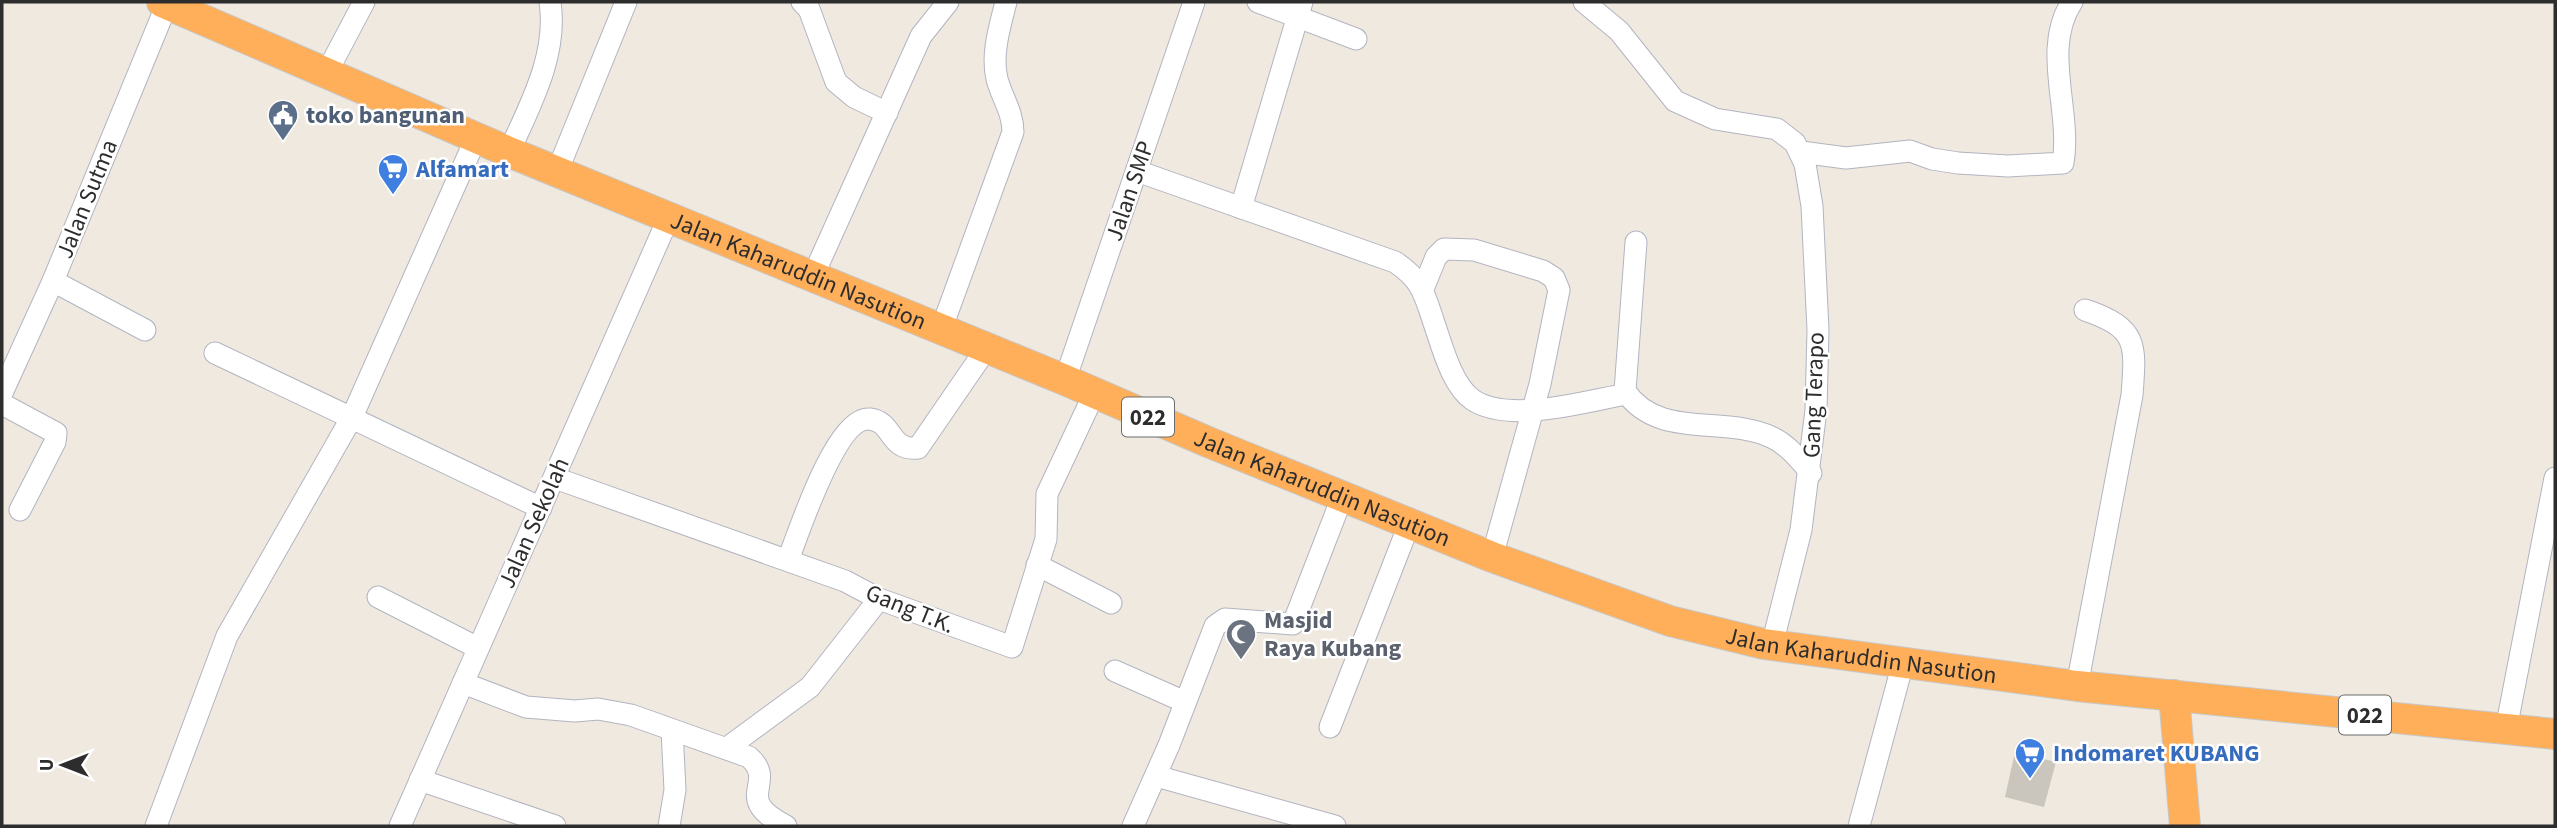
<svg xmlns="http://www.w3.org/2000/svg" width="2557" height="828" font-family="'Source Sans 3',sans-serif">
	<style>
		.building { fill: #cac6be }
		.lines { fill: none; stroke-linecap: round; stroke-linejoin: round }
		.minor-casing { stroke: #b3b4c1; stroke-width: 23 }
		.highway-casing { stroke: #c8c8c8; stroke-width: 32 }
		.minor { stroke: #fff; stroke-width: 21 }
		.highway { stroke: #ffae59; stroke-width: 30 }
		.labels { text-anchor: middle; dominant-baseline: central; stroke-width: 5; stroke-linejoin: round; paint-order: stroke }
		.shield { fill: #fff; stroke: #6c6c6c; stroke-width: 2 }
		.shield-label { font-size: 23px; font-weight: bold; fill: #2d2d2d }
		.service-label { font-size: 24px; font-weight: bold; fill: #4e5e75; stroke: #fff; text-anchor: start }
		.shop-label { font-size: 24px; font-weight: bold; fill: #366cbe; stroke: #fff; text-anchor: start }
		.street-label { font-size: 24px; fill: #2d2d2d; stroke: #fff }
		.worship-label { font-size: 24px; font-weight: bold; fill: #5b616d; stroke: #fff; text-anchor: start }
	</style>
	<rect width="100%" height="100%" fill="#efe9df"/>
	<polygon class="building" points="2015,752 2056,762 2044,807 2005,797"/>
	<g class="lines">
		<g class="minor-casing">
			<g id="minor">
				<polyline points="802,2 809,9 836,82 854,97 887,113"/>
				<polyline points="1258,2 1356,39"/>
				<polyline points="1584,2 1619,31 1675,101 1715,119 1777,129 1795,143 1805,164 1812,206 1818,330 1816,410 1801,530 1772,645"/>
				<polyline points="327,72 364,2"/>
				<path d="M509 152C530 105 558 55 550 2"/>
				<path d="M1801 152 1846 158 1910 151 1932 159 1958 163 2008 166 2063 163C2072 111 2041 49 2072 2"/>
				<path d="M1137 171 1395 262C1422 280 1424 293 1434 323 1442 346 1452 386 1473 400 1510 424 1586 401 1627 394"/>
				<polyline points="557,172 626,2"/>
				<polyline points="1241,208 1302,2"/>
				<path d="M1636 242 1625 391C1658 440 1724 415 1771 437 1787 444 1799 459 1811 473"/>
				<polyline points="813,276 921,36 948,2"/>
				<polyline points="53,281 145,330"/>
				<polyline points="1423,289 1436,257 1444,249 1474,250 1543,271 1554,278 1559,290 1540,384 1492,557"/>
				<path d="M941 330 1013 132C1013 112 1002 98 997 79 991 54 1000 26 1006 2"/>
				<polyline points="215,353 541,508"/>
				<polyline points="1065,380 1194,2"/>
				<polyline points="2,393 53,281 167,4"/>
				<polyline points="2,404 56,433 55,442 20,510"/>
				<polyline points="555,478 845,581 879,599 1012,647 1046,539 1047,494 1094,394"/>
				<path d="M788 560C799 532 836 416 870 419 894 422 888 451 918 448L986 349"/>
				<polyline points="1037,565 1111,603"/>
				<polyline points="378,597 478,648"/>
				<polyline points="1115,671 1185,702"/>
				<path d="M463 683 526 707 575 711 598 709 631 715 749 757C779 784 730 797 786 826"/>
				<path d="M2077 686 2132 395C2136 344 2138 328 2085 310"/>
				<polyline points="1330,727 1410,522"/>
				<polyline points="2506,729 2555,478"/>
				<polyline points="727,748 810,687 879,599"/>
				<polyline points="1156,776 1335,826"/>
				<polyline points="420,780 555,826"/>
				<polyline points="156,826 227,636 352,417 476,138"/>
				<polyline points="400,826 668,219"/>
				<polyline points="669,826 675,790 672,730"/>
				<polyline points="1133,826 1169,745 1215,626 1225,619 1293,624 1343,495"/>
				<polyline points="1859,826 1903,663"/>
			</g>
		</g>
		<g class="highway-casing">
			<g id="highway">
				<path id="s1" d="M162 2 509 152 1065 380 1208 442 1492 557 1670 621 1764 644 2077 686 2555 734"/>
				<polyline points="2174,695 2185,826"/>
			</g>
		</g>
		<use href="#minor" class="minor"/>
		<use href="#highway" class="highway"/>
	</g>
	<defs>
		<g id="civic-pin" transform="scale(1.575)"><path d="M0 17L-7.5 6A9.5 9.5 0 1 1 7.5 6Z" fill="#5c6f8a" stroke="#fff"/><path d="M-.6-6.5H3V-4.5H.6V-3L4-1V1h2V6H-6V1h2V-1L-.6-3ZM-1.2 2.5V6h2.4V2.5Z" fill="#fff"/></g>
		<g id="supermarket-pin" transform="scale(1.575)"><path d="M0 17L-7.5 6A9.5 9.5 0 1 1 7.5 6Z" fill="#3f7fe0" stroke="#fff"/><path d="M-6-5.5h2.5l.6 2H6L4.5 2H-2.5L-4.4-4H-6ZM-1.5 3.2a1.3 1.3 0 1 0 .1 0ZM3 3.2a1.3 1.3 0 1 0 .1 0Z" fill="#fff"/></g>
		<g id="mosque-pin" transform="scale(1.575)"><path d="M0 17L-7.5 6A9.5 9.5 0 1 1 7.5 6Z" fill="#6b7280" stroke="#fff"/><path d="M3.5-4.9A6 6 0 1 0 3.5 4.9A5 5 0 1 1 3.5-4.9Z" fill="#fff"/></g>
	</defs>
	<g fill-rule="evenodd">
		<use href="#civic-pin" x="283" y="115"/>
		<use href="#supermarket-pin" x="393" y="169"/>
		<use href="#mosque-pin" x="1241" y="634"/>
		<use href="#supermarket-pin" x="2030" y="753"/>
	</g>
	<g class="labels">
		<g class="shield">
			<rect x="1122" y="397.5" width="52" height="39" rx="5"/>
			<rect x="2339" y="695.5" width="52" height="39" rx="5"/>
		</g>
		<g class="shield-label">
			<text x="1148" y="417">022</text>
			<text x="2365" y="715">022</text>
		</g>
		<g class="service-label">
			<text x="306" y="115">toko bangunan</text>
		</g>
		<g class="shop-label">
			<text x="416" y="169">Alfamart</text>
			<text x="2053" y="753">Indomaret KUBANG</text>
		</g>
		<g class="street-label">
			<text transform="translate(1130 191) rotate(-71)">Jalan SMP</text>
			<text transform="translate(87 199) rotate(-68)">Jalan Sutma</text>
			<text stroke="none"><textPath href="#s1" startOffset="691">Jalan Kaharuddin Nasution</textPath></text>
			<text transform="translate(1814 395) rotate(-88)">Gang Terapo</text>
			<text stroke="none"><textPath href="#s1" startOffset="1258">Jalan Kaharuddin Nasution</textPath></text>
			<text transform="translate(534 523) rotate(-66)">Jalan Sekolah</text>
			<text transform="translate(910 609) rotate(22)">Gang T.K.</text>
			<text stroke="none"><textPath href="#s1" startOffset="1825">Jalan Kaharuddin Nasution</textPath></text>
		</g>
		<g class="worship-label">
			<text x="1264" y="620">Masjid<tspan x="1264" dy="28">Raya Kubang</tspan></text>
		</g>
	</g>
	<rect width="2557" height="828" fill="none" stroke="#2d2d2d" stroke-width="7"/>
	<g transform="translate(63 765) rotate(270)" stroke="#ffffff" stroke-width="5" paint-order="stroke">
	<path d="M0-5L12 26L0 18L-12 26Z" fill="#2d2d2d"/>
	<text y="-10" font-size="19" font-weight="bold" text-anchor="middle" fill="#2d2d2d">U</text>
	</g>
</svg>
